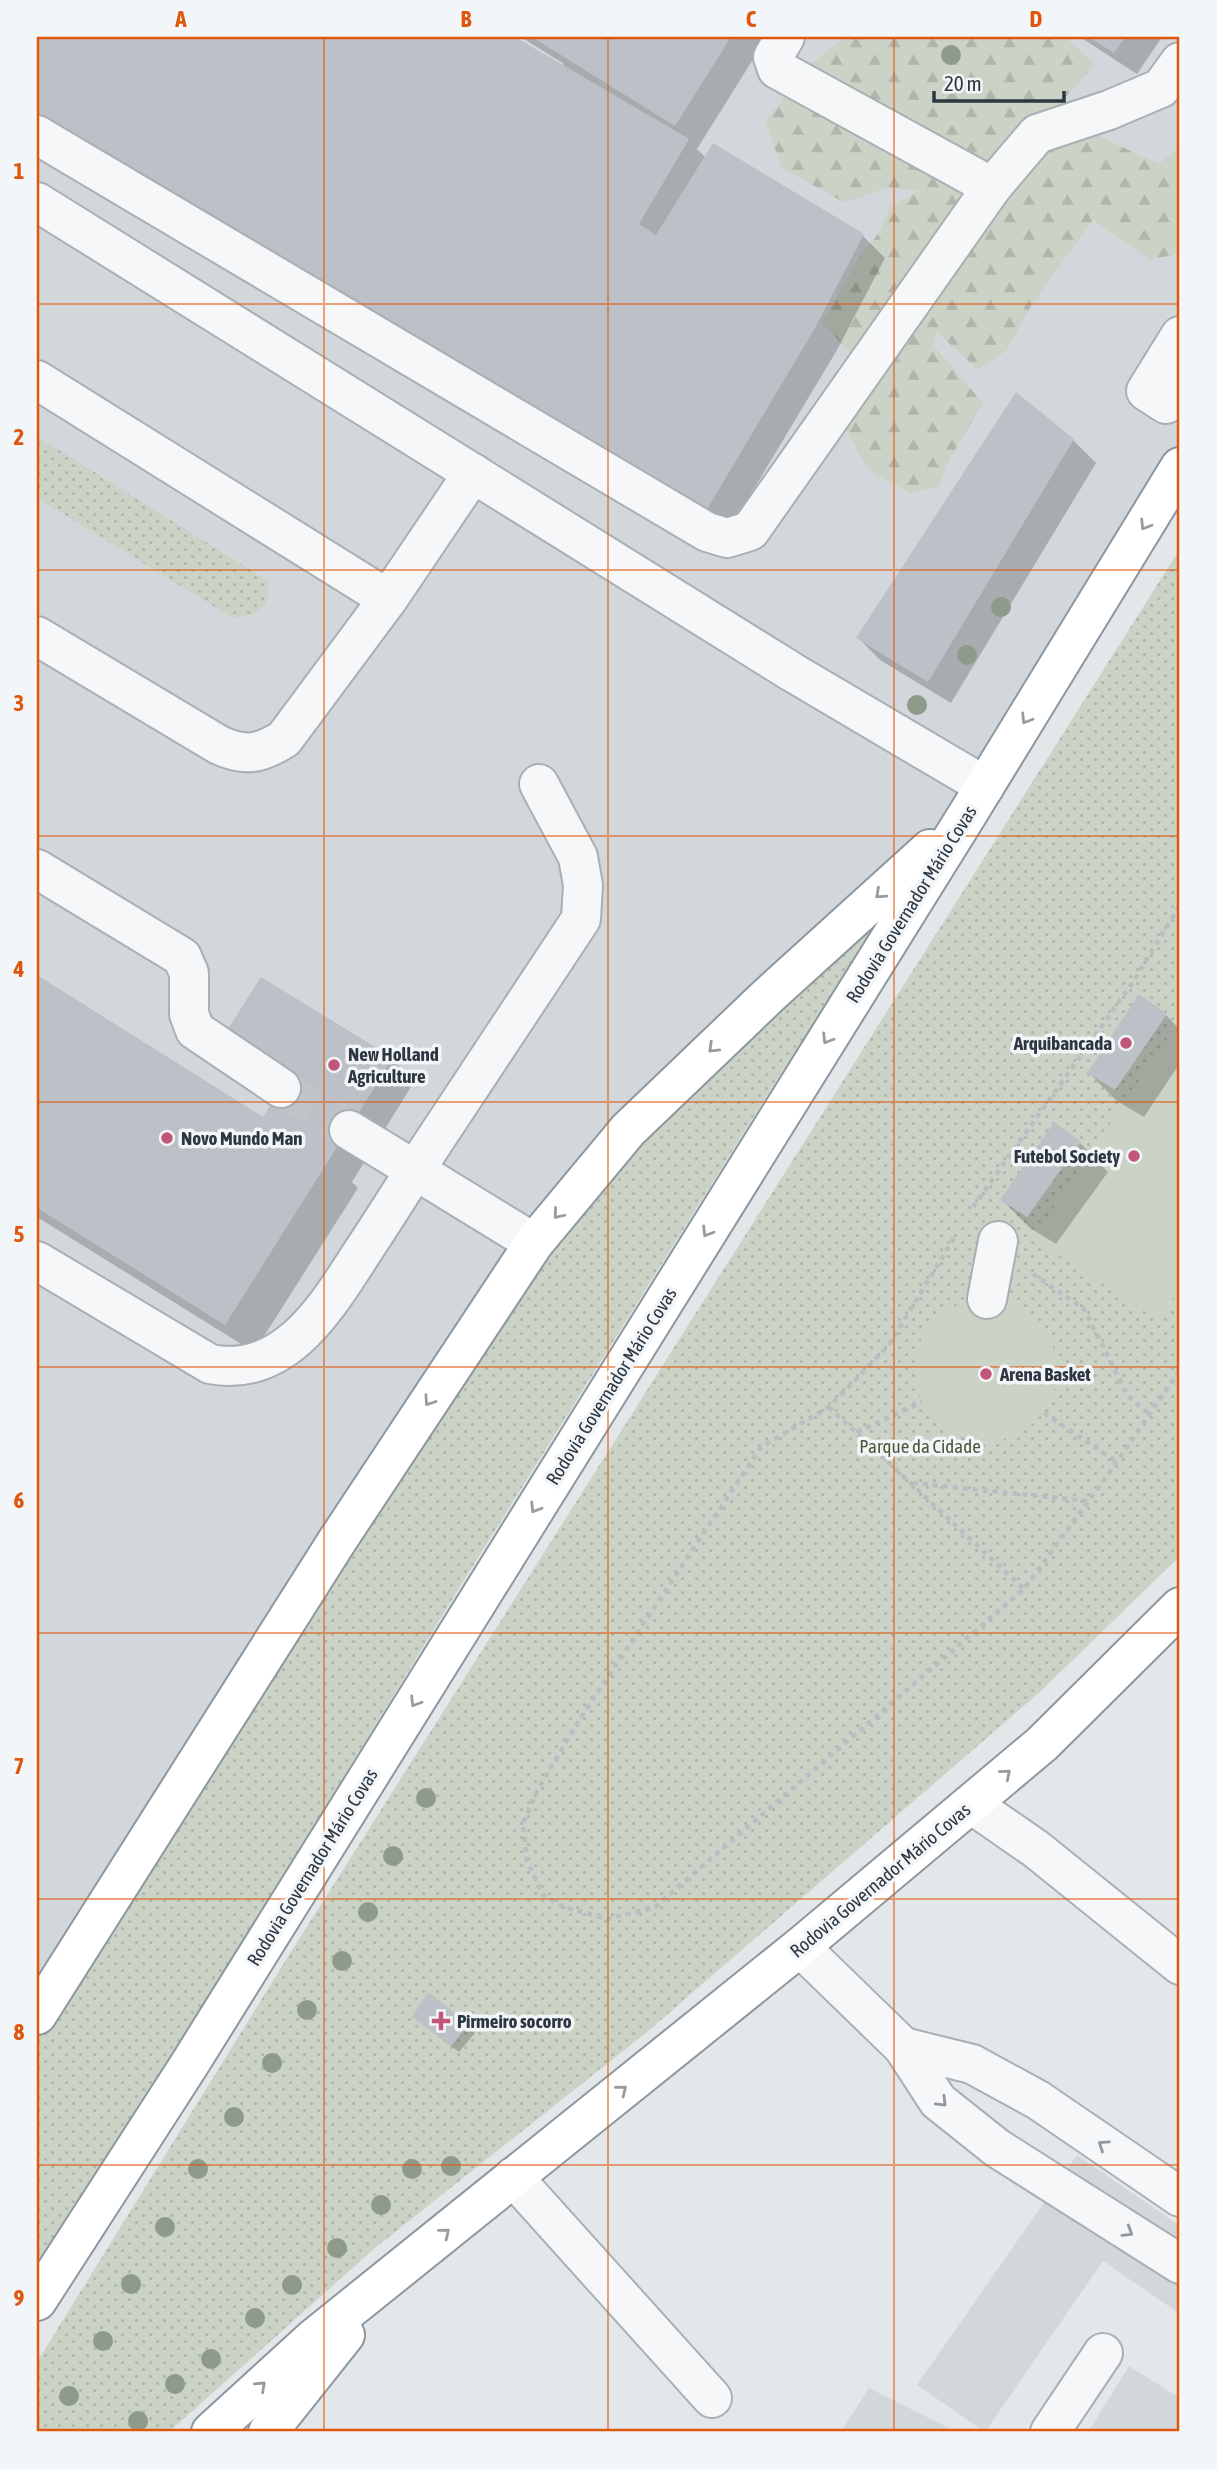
<svg xmlns="http://www.w3.org/2000/svg" width="1217" height="2469" font-family="'Asap Condensed',sans-serif">
	<style>
		.built { fill: #d2d7dc }
		.green { fill: url(#green-dots) }
		.forest { fill: url(#forest-firs) }
		.pitch { fill: #cbd3c6 }
		.shadow { fill: #0003 }
		.building { fill: #bbc1c6 }
		.lines { fill: none; stroke-linecap: round; stroke-linejoin: round }
		.minor-tunnel { stroke: #bfc4c8; stroke-width: 38; stroke-dasharray: 38 19; stroke-linecap: butt }
		.minor-casing { stroke: #a9afb4; stroke-width: 42 }
		.highway-casing { stroke: #8c979f; stroke-width: 42 }
		.path { stroke: #babdc2; stroke-width: 4.5; stroke-dasharray: 5 5; stroke-linecap: butt }
		.minor { stroke: #f6f7f9; stroke-width: 38 }
		.highway { stroke: #fff; stroke-width: 38 }
		.tree { fill: #8e9a8a }
		.oneway { stroke: #969ba0 }
		.oneway2 { stroke: #92979d }
		.grid { fill: none; stroke: #df570f; stroke-width: 2; stroke-opacity: 0.55 }
		.poi-dot { fill: #c15678; stroke: #f3f6f8; stroke-width: 2.5 }
		.labels { text-anchor: middle; dominant-baseline: central; stroke-width: 7; stroke-linejoin: round; paint-order: stroke }
		.street-label { font-size: 19px; fill: #2d3741; stroke: #f3f6f8 }
		.poi-label { font-size: 19px; font-weight: bold; fill: #2d3741; stroke: #f3f6f8; text-anchor: start }
		.park-label { font-size: 19px; fill: #475b3c; stroke: #f3f6f8 }
		.neatline { fill: none; stroke: #df570f; stroke-width: 2.5 }
		.grid-label { font-size: 23px; text-anchor: middle; font-weight: bold; fill: #df570f }
	</style>
	<defs>
		<pattern id="green-dots" width="8" height="8" patternUnits="userSpaceOnUse" patternTransform="scale(1.75)"><rect width="8" height="8" fill="#cbd3c6"/><path d="M2 2h.1M6 6h.1" fill="none" stroke="#afb6ab" stroke-width="1.8" stroke-linecap="round"/></pattern>
		<pattern id="forest-firs" width="22" height="20" patternUnits="userSpaceOnUse" patternTransform="scale(1.75)"><rect width="22" height="20" fill="#cbd3c6"/><path d="M5 1l3.5 6h-7zM16 11l3.5 6h-7z" fill="#afb6ab"/></pattern>
	</defs>
	<rect width="100%" height="100%" fill="#e4e7ea"/>
	<g class="built">
		<polygon points="37,37 1180,37 1180,469 1016,739 37,2029"/>
		<polygon points="1077,2155 1180,2226 1180,2314 1103,2261 985,2432 917,2385"/>
		<polygon points="1129,2366 1180,2398 1180,2432 1088,2432"/>
		<polygon points="869,2388 957,2432 841,2432"/>
	</g>
	<g class="green">
		<path d="M37 436 268 581C271 610 257 617 231 617L37 498Z"/>
		<polygon points="1180,549 1180,1556 1041,1691 647,2032 375,2248 169,2432 37,2432 37,2362 284,1963"/>
		<polygon points="967,815 781,1073 461,1585 171,2059 37,2263 37,2015 534,1243"/>
	</g>
	<polygon class="forest" points="845,37 1065,37 1095,64 1064,99 1101,137 1159,164 1180,146 1180,253 1150,260 1093,220 1032,304 1007,350 978,370 937,332 934,346 983,403 949,460 938,487 910,493 868,470 842,422 854,357 822,323 860,256 878,234 890,207 921,190 886,188 845,203 782,168 765,122 809,65"/>
	<g class="pitch">
		<polygon points="1180,1020 1180,1288 1158,1320 1033,1238"/>
		<circle cx="986" cy="1370" r="71"/>
	</g>
	<g class="shadow">
		<polygon points="37,37 512,37 562,66 564,64 521,37 767,37 697,149 706,158 863,236 885,258 837,350 728,532 37,127"/>
		<polygon points="1080,37 1162,37 1137,74"/>
		<polygon points="1073,440 1096,463 951,703 880,660 858,638"/>
		<polygon points="37,977 264,1119 392,1059 414,1082 352,1182 358,1188 254,1352 37,1217"/>
		<polygon points="1166,1015 1180,1030 1180,1063 1144,1117 1117,1101 1089,1073"/>
		<polygon points="1080,1143 1108,1172 1056,1244 1030,1228 1002,1200"/>
		<polygon points="422,2024 467,2025 475,2033 459,2052"/>
	</g>
	<g class="building">
		<polygon points="37,37 515,37 689,139 639,224 656,235 713,143 864,234 815,328 706,511 37,119"/>
		<polygon points="532,37 731,37 675,126"/>
		<polygon points="1089,37 1125,37 1114,53"/>
		<polygon points="1016,392 1074,439 928,682 856,638"/>
		<polygon points="37,975 263,1117 281,1088 226,1032 261,977 393,1058 225,1325 37,1208"/>
		<polygon points="1139,994 1167,1014 1115,1090 1087,1073"/>
		<polygon points="1054,1122 1081,1142 1027,1217 1000,1200"/>
		<polygon points="428,1992 469,2024 451,2046 412,2017"/>
	</g>
	<g class="lines">
		<polyline class="minor-tunnel" points="281,1088 349,1130"/>
		<g class="minor-casing">
			<g id="minor">
				<polyline points="785,37 773,57 777,69 992,187"/>
				<polyline points="37,135 707,532 727,538 750,531 992,187 1037,134 1109,110 1161,88 1180,62"/>
				<polyline points="37,202 792,672 985,786"/>
				<polyline points="1180,336 1146,391 1166,404 1180,380"/>
				<polyline points="37,380 388,599 473,473"/>
				<path d="M37 636 219 745C245 757 260 754 284 739L388 599"/>
				<polyline points="37,869 182,957 189,973 189,1014 195,1030 281,1088"/>
				<polyline points="349,1130 415,1170 581,919 583,885 578,857 539,784"/>
				<path d="M37 1261 210 1364C286 1379 328 1305 363 1251 381 1224 398 1197 415 1170L534 1243"/>
				<polyline points="987,1299 998,1241"/>
				<polyline points="971,1804 1036,1849 1180,1965"/>
				<polyline points="800,1947 903,2047 938,2101 997,2148 1180,2264"/>
				<polyline points="903,2047 972,2064 1038,2100 1180,2197"/>
				<polyline points="513,2177 712,2398"/>
				<polyline points="1050,2432 1103,2353"/>
			</g>
		</g>
		<g class="highway-casing">
			<g id="highway">
				<polyline points="37,2015 337,1541 534,1243 628,1130 768,996 930,849"/>
				<polyline points="37,2301 189,2065 967,815 1180,467"/>
				<polyline points="211,2432 314,2338 800,1947 1042,1744 1180,1607"/>
				<polyline points="268,2432 345,2335"/>
			</g>
		</g>
		<g class="path">
			<polyline points="973,1207 1131,985 1180,905"/>
			<polyline points="954,1238 889,1345 829,1407 761,1447 578,1722 538,1789 523,1823 527,1861 543,1895 563,1907 608,1919 655,1907 1024,1589 1109,1473 1180,1370"/>
			<polyline points="1033,1274 1084,1309 1128,1396 1149,1414"/>
			<polyline points="829,1407 1024,1589"/>
			<polyline points="1044,1413 1117,1462"/>
			<polyline points="857,1432 922,1402"/>
			<polyline points="913,1483 1088,1501"/>
		</g>
		<use href="#minor" class="minor"/>
		<use href="#highway" class="highway"/>
	</g>
	<g class="tree">
		<circle cx="951" cy="55" r="10"/>
		<circle cx="1001" cy="607" r="10"/>
		<circle cx="967" cy="655" r="10"/>
		<circle cx="917" cy="705" r="10"/>
		<circle cx="426" cy="1798" r="10"/>
		<circle cx="393" cy="1856" r="10"/>
		<circle cx="368" cy="1912" r="10"/>
		<circle cx="342" cy="1961" r="10"/>
		<circle cx="307" cy="2010" r="10"/>
		<circle cx="272" cy="2063" r="10"/>
		<circle cx="234" cy="2117" r="10"/>
		<circle cx="451" cy="2166" r="10"/>
		<circle cx="198" cy="2169" r="10"/>
		<circle cx="412" cy="2169" r="10"/>
		<circle cx="381" cy="2205" r="10"/>
		<circle cx="165" cy="2227" r="10"/>
		<circle cx="337" cy="2248" r="10"/>
		<circle cx="131" cy="2284" r="10"/>
		<circle cx="292" cy="2285" r="10"/>
		<circle cx="255" cy="2318" r="10"/>
		<circle cx="103" cy="2341" r="10"/>
		<circle cx="211" cy="2359" r="10"/>
		<circle cx="175" cy="2384" r="10"/>
		<circle cx="69" cy="2396" r="10"/>
		<circle cx="138" cy="2421" r="10"/>
	</g>
	<defs><path id="oneway-chevron" d="M-2-3.5L2.5 0L-2 3.5" fill="none" stroke-width="1.6" stroke-linecap="round" stroke-linejoin="round" transform="scale(1.75)"/></defs>
	<g class="oneway">
		<use href="#oneway-chevron" transform="translate(1145 525) rotate(122)"/>
		<use href="#oneway-chevron" transform="translate(1026 719) rotate(122)"/>
		<use href="#oneway-chevron" transform="translate(880 894) rotate(138)"/>
		<use href="#oneway-chevron" transform="translate(827 1039) rotate(122)"/>
		<use href="#oneway-chevron" transform="translate(713 1048) rotate(136)"/>
		<use href="#oneway-chevron" transform="translate(558 1214) rotate(130)"/>
		<use href="#oneway-chevron" transform="translate(707 1232) rotate(122)"/>
		<use href="#oneway-chevron" transform="translate(429 1401) rotate(124)"/>
		<use href="#oneway-chevron" transform="translate(535 1508) rotate(122)"/>
		<use href="#oneway-chevron" transform="translate(415 1702) rotate(122)"/>
		<use href="#oneway-chevron" transform="translate(1006 1774) rotate(-40)"/>
		<use href="#oneway-chevron" transform="translate(622 2090) rotate(-39)"/>
		<use href="#oneway-chevron" transform="translate(445 2233) rotate(-39)"/>
		<use href="#oneway-chevron" transform="translate(261 2386) rotate(-43)"/>
	</g>
	<g class="oneway2">
		<use href="#oneway-chevron" transform="translate(942 2102) rotate(45)"/>
		<use href="#oneway-chevron" transform="translate(1103 2145) rotate(-146)"/>
		<use href="#oneway-chevron" transform="translate(1128 2232) rotate(32)"/>
	</g>
	<path class="grid" d="M324 37V2432M608 37V2432M894 37V2432M37 304H1180M37 570H1180M37 836H1180M37 1102H1180M37 1367H1180M37 1633H1180M37 1899H1180M37 2165H1180"/>
	<g class="poi-dot">
		<circle cx="1126" cy="1043" r="7"/>
		<circle cx="334" cy="1065" r="7"/>
		<circle cx="167" cy="1138" r="7"/>
		<circle cx="1134" cy="1156" r="7"/>
		<circle cx="986" cy="1374" r="7"/>
		<path d="M437.5 2010.5h7v7h7v7h-7v7h-7v-7h-7v-7h7z"/>
	</g>
	<g class="labels">
		<g class="street-label">
			<text transform="translate(911 904) rotate(-58)">Rodovia Governador Mário Covas</text>
			<text transform="translate(611 1386) rotate(-58)">Rodovia Governador Mário Covas</text>
			<text transform="translate(312 1867) rotate(-58)">Rodovia Governador Mário Covas</text>
			<text transform="translate(880 1880) rotate(-40)">Rodovia Governador Mário Covas</text>
		</g>
		<g class="poi-label">
			<text x="1112" y="1043" text-anchor="end">Arquibancada</text>
			<text x="348" y="1054">New Holland<tspan x="348" dy="22">Agriculture</tspan></text>
			<text x="181" y="1138">Novo Mundo Man</text>
			<text x="1120" y="1156" text-anchor="end">Futebol Society</text>
			<text x="1000" y="1374">Arena Basket</text>
			<text x="457" y="2021">Pirmeiro socorro</text>
		</g>
		<g class="park-label">
			<text x="920" y="1446">Parque da Cidade</text>
		</g>
	</g>
	<rect width="1217" height="2469" fill="none" stroke="#f3f6f8" stroke-width="77"/>
	<path d="M934 91v10h130v-10" fill="none" stroke="#2d3741" stroke-width="3.5"/>
	<text x="944" y="91" font-size="21" fill="#2d3741" stroke="#f3f6f8" stroke-width="5" paint-order="stroke">20 m</text>
	<rect x="38" y="38" width="1140" height="2392" class="neatline"/>
	<g class="grid-label">
		<text x="181" y="27">A</text>
		<text x="466" y="27">B</text>
		<text x="751" y="27">C</text>
		<text x="1036" y="27">D</text>
		<text x="19" y="179">1</text>
		<text x="19" y="445">2</text>
		<text x="19" y="711">3</text>
		<text x="19" y="977">4</text>
		<text x="19" y="1242">5</text>
		<text x="19" y="1508">6</text>
		<text x="19" y="1774">7</text>
		<text x="19" y="2040">8</text>
		<text x="19" y="2306">9</text>
	</g>
</svg>
